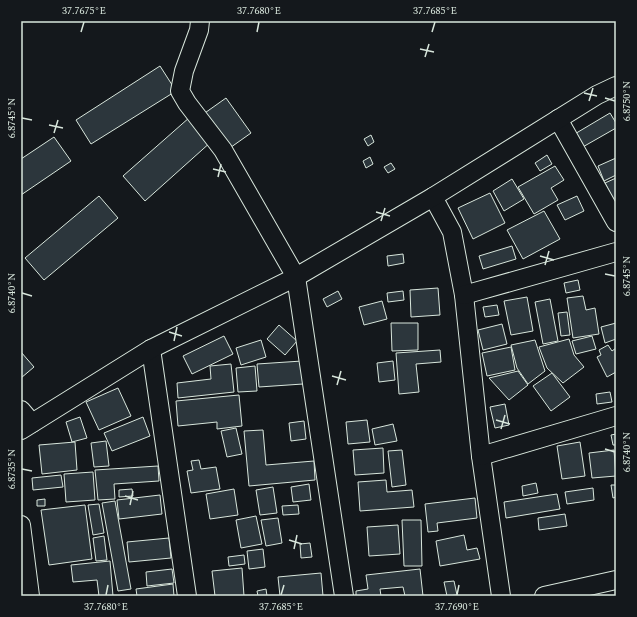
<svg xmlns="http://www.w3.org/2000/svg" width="637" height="617" font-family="Spectral,serif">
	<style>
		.building { fill: #2c363c; stroke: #d8e6dc }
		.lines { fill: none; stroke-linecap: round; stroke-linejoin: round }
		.minor-casing { stroke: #d8e6dc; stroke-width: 20 }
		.minor { stroke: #14181c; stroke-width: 18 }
		.ticks { fill: none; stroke: #d8e6dc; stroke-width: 1.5 }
		.neatline { fill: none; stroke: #d8e6dc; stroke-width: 1.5 }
		.ticks-label { font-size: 10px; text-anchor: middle; fill: #d8e6dc }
	</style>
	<rect width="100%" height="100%" fill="#14181c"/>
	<g class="building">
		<polygon points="160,66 176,91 91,144 76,120"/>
		<polygon points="226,98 251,133 227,150 202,115"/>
		<polygon points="610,113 616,123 616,128 581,148 573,135"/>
		<polygon points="190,117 212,141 145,201 123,176"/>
		<polygon points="371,135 374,142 368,146 364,139"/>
		<polygon points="54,137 71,161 21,195 21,159"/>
		<polygon points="547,155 552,164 540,171 535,163"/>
		<polygon points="370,157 373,164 366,168 363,161"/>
		<polygon points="616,158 616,175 604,181 598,166"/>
		<polygon points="391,163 395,169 388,173 384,167"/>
		<polygon points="555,166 564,180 551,188 558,200 534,214 518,187"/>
		<polygon points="616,178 616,200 614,201 605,183"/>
		<polygon points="512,179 524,199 504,211 493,191"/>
		<polygon points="490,193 505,223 473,239 458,208"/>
		<polygon points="99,196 118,218 44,280 25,258"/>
		<polygon points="577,196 584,211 565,220 557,205"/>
		<polygon points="544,211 560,239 523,259 507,230"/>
		<polygon points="512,246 516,259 483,269 479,256"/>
		<polygon points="403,254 404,263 388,266 387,256"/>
		<polygon points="578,280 580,290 566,293 564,283"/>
		<polygon points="438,288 440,315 411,317 410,290"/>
		<polygon points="338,291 342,299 327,307 323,299"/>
		<polygon points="403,291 404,300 388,302 387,293"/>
		<polygon points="583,296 586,310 595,308 599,334 573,338 567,298"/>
		<polygon points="527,297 533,331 511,335 504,301"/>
		<polygon points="550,299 558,341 543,344 535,302"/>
		<polygon points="382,301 387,319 364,325 359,307"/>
		<polygon points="497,305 499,315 485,317 483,307"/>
		<polygon points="567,312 570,335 561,336 558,313"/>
		<polygon points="391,323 418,323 418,350 392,351"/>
		<polygon points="616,323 616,339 605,343 601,327"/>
		<polygon points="502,324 507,344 483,350 478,330"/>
		<polygon points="279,325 297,341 285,355 267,339"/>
		<polygon points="224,336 233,354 192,374 183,356"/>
		<polygon points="592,336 596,349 576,354 572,341"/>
		<polygon points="569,339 574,355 584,367 563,383 547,368 539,347"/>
		<polygon points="261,340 266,357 241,365 236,348"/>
		<polygon points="535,340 545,371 528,384 517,368 511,345"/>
		<polygon points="608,345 612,351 616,348 616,372 607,377 597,357 601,355 599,350"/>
		<polygon points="511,347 515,370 487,376 482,353"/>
		<polygon points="440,350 441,362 416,364 419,392 399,394 396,353"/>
		<polygon points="21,352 34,367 21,378"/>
		<polygon points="302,361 303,384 259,387 257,364"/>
		<polygon points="393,361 395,380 379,382 377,363"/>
		<polygon points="231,364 234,392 178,398 177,383 211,379 210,366"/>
		<polygon points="255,366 257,391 238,392 236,368"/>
		<polygon points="518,371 528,385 509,400 489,378"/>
		<polygon points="552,373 570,397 551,411 533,386"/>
		<polygon points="118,388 131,416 99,430 86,402"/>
		<polygon points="610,392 612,402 597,404 596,394"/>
		<polygon points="239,395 242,426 217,429 217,422 178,426 176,401"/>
		<polygon points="505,404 509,425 495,428 490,407"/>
		<polygon points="80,417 87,438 72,442 66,422"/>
		<polygon points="143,417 150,436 112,451 104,433"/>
		<polygon points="367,420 370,442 348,444 346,422"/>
		<polygon points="304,421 306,439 291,441 289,423"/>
		<polygon points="393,424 397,441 375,445 372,429"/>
		<polygon points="236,428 242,454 227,457 221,431"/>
		<polygon points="263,430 266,465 314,461 315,480 249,486 244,431"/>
		<polygon points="616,434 616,445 613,445 611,435"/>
		<polygon points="106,441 109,466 94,467 91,443"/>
		<polygon points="75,442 77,470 42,474 39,445"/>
		<polygon points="580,442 585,476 562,479 557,446"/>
		<polygon points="383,448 384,473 355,475 353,450"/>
		<polygon points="402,450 406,485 392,487 388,451"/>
		<polygon points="614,450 616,476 592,478 589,453"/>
		<polygon points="199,460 201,469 216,467 220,489 191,493 187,471 193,470 191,461"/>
		<polygon points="158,466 159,481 114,484 115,499 98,500 95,470"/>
		<polygon points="93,472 95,500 66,502 64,474"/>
		<polygon points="61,475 63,487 33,490 32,478"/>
		<polygon points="386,480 387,492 412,490 414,507 360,511 358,482"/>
		<polygon points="536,483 538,493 523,496 522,486"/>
		<polygon points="309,484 311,500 293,502 291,487"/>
		<polygon points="611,485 616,485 616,497 613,498"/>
		<polygon points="273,487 277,513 260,515 256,490"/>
		<polygon points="593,488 594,500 567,504 565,492"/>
		<polygon points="132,489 133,496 119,497 119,490"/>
		<polygon points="234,489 238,515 210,519 206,494"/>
		<polygon points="557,494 560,509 506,518 504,502"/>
		<polygon points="160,495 162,514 119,519 117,500"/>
		<polygon points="475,498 477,518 437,523 438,531 428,532 425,504"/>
		<polygon points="45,499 45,506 37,506 37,500"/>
		<polygon points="115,501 131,589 118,591 102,503"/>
		<polygon points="99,504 104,533 93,535 88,505"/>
		<polygon points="85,505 92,559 49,565 41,510"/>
		<polygon points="298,505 299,514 283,515 282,506"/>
		<polygon points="565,514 567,526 539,530 538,518"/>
		<polygon points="256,516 262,544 241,548 236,520"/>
		<polygon points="278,518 282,543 266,546 261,520"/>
		<polygon points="402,520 421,520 422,566 404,566"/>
		<polygon points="398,525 400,554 369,556 367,527"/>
		<polygon points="464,535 467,550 477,548 480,559 440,566 436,541"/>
		<polygon points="104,536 107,560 96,561 93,538"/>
		<polygon points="169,538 171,558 129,562 127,542"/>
		<polygon points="310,543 312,557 301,558 300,544"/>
		<polygon points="263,549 265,567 249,569 247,551"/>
		<polygon points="244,555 245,564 229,566 228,557"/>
		<polygon points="110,561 113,596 99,596 97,580 73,582 71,565"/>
		<polygon points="242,568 244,596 215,596 212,571"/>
		<polygon points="172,569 174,583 147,586 146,572"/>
		<polygon points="420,569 423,596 405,596 403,587 380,589 381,596 356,596 356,591 368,589 366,575"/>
		<polygon points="321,573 323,596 280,596 278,577"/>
		<polygon points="454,581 457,595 447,596 444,582"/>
		<polygon points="173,584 174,596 137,596 136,589"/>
		<polygon points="266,589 267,596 258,596 257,591"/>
	</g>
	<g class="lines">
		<g class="minor-casing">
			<g id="minor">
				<polyline points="200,21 199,30 184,71 180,91 187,103 223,150 296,277 344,596"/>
				<polyline points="558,119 616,222"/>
				<polyline points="433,197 452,232 464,295 481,456 501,596"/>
				<polyline points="464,295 616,252"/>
				<polyline points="151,349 187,596"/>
				<polyline points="21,410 32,423"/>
				<polyline points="21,430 151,349 296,277 433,197 597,95 616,86"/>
				<polyline points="481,456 616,416"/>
				<polyline points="21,525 30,596"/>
				<polyline points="544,596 616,580"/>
			</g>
		</g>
		<use href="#minor" class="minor"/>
	</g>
	<path class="ticks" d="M81 32 84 22M257 32 259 22M432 32 435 22M420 49 434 52M425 57 429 44M584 93 597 96M605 98 615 101M589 101 593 88M22 118 32 120M49 125 63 128M54 133 58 120M213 169 226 172M218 177 221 164M376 212 390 216M381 221 385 208M540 256 554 260M545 265 549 251M605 274 615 276M22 293 32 296M169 332 182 336M174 341 177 327M332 376 346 380M337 385 341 371M496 420 510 424M501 429 505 415M605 449 615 452M22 469 32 471M125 496 138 500M130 505 133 491M289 540 302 544M294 549 297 535M106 595 108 585M281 595 284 585M457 595 459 585"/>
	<rect width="637" height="617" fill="none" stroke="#14181c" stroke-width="44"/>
	<rect x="22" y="22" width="593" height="573" class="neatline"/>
	<g class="ticks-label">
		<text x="84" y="14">37.7675°E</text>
		<text x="259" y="14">37.7680°E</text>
		<text x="435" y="14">37.7685°E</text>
		<text transform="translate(626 101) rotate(-90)" y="4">6.8750°N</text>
		<text transform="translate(11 118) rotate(-90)" y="4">6.8745°N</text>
		<text transform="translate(626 276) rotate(-90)" y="4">6.8745°N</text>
		<text transform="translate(11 293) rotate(-90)" y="4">6.8740°N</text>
		<text transform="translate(626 452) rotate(-90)" y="4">6.8740°N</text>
		<text transform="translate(11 469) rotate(-90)" y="4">6.8735°N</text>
		<text x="106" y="610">37.7680°E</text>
		<text x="281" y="610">37.7685°E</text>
		<text x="457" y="610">37.7690°E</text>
	</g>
</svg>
